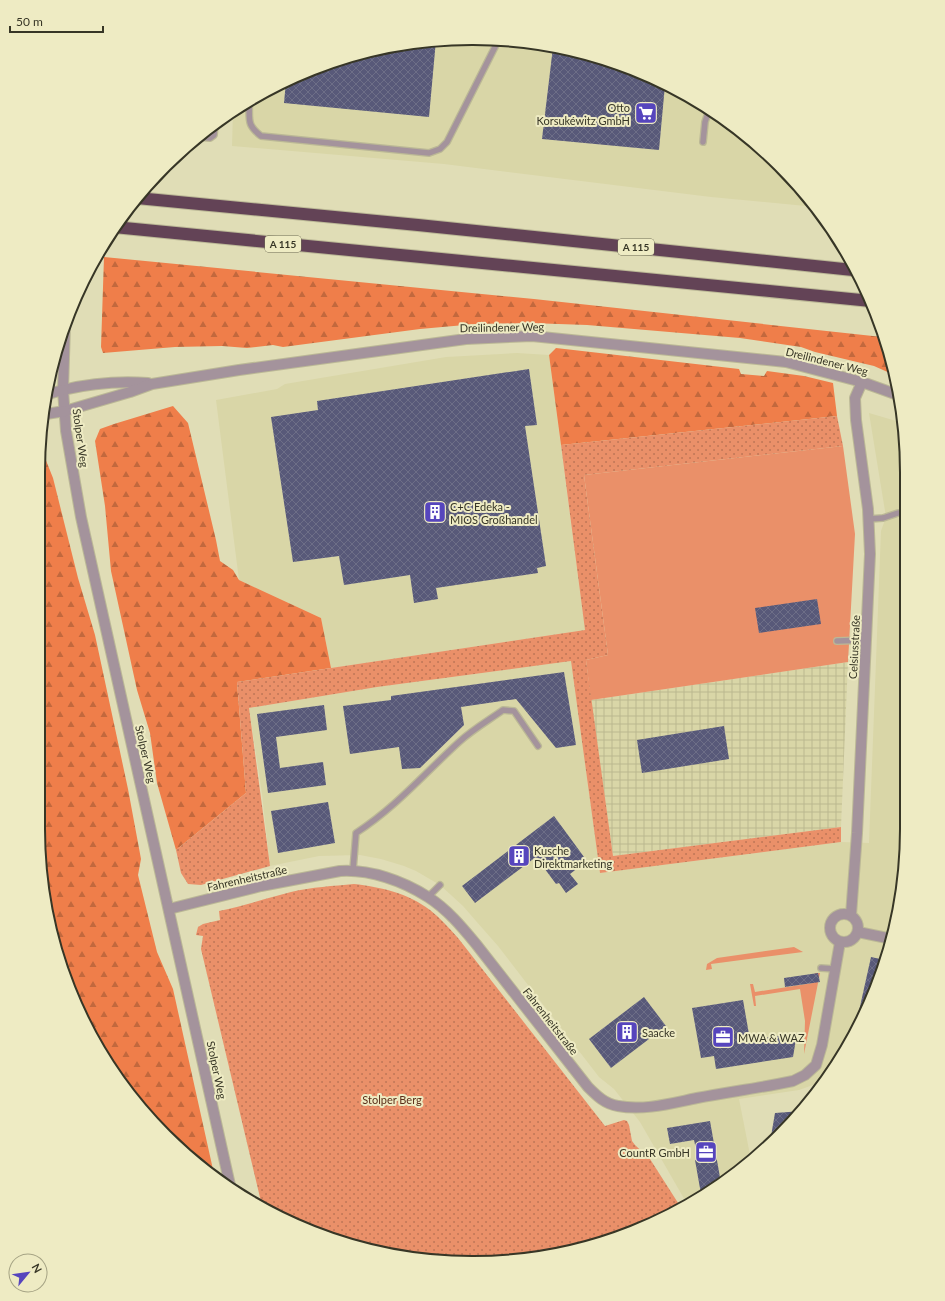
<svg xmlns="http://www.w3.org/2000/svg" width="945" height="1301" font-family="Lato,sans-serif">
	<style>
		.built { fill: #d9d6a7 }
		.industrial { fill: url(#industrial-grid) }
		.green { fill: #ea9069 }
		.forest { fill: url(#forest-firs) }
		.park { fill: url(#park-dots) }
		.building { fill: url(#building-cross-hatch) }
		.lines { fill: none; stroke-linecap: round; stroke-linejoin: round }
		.service-casing { stroke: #bbb896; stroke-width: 8 }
		.minor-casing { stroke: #bbb896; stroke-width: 12 }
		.tertiary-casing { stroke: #bbb896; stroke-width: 12 }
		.motorway-casing { stroke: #bbb896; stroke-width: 14 }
		.service { stroke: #a4939c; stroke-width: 5.5 }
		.minor { stroke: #a4939c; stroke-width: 10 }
		.tertiary { stroke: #a4939c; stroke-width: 10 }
		.motorway { stroke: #634356; stroke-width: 12 }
		.labels { text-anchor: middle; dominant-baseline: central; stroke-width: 4; stroke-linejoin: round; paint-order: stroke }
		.shield { fill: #eeebc3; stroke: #6e6c55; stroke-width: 1 }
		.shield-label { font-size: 10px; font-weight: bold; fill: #373626 }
		.poi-label { font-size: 11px; fill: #373626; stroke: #eeebc3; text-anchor: start }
		.street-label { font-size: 11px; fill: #373626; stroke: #eeebc3 }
		.park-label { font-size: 11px; fill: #5b2e19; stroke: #eeebc3 }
		.rim { fill: none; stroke: #373626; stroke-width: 2 }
	</style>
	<defs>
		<pattern id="industrial-grid" width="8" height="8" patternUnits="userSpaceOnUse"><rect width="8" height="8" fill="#d9d6a7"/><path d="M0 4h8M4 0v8" fill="none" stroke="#bbb890"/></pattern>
		<pattern id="forest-firs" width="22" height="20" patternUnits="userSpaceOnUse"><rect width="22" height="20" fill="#ef7e4a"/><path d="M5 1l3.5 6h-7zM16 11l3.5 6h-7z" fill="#c2683d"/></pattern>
		<pattern id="park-dots" width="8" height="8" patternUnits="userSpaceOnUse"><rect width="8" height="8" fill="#ea9069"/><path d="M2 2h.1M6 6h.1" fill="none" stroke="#be7656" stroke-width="1.8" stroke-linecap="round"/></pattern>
		<pattern id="building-cross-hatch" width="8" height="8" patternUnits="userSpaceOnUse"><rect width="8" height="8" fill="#585979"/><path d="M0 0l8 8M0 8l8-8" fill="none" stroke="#6d6e87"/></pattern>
	</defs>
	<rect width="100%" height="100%" fill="#e0ddb6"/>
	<g class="built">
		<polygon points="444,39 529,42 612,61 690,96 759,146 816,207 711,197 444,164 232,146 233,112 280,83 360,53"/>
		<polygon points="517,353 549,355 585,630 331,668 321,618 239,580 216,400 277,389 285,384 446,357"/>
		<polygon points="869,413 903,423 906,857 892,941 862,1021 824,1078 813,1085 799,1090 739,1099 751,1160 737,1173 686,1202 640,1122 614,1089 599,1077 498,946 476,921 463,906 440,885 416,871 404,866 381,859 360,855 319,856 270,866 262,794 249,708 377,687 571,661 600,873 841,842 869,843 881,531 886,517"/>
	</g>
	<polygon class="industrial" points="848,662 841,827 613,856 591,700"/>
	<g class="green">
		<polygon points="843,446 855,534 848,662 591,700 586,660 608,655 584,475"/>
		<polygon points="794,947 803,952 711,964 712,969 706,970 707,964 717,958"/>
		<polygon points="815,973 820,973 818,983 804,1054 805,1021 800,989 755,996 756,1006 754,1006 750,984 753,984 755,992 813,983"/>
	</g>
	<g class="forest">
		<polygon points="104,257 534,299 882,337 892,374 874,366 815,352 801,347 740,338 587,325 530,323 476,324 420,329 283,347 273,345 247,348 222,346 175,347 103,353 101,347"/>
		<polygon points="556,348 739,369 741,374 764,376 767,371 804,376 833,383 837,416 561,445 549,355"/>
		<polygon points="173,406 188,423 216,540 220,561 233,570 239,580 321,618 331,668 237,682 246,793 176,850 157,783 150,733 137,690 111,571 105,506 95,441 100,429 114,424"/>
		<polygon points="41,448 53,478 78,578 95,635 128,789 141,859 138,875 157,952 173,989 214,1174 186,1155 111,1070 71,995 53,941 38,828 38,472"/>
	</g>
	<g class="park">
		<polygon points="837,416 843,446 584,475 608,655 586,660 613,856 841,827 841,842 600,873 571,661 377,687 249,708 270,866 201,885 188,884 181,873 176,850 246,793 237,682 585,630 561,445"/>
		<path d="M354 884C380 887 408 893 430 910 440 918 449 928 458 938L605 1126 624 1120 627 1121 629 1125 632 1141 635 1145 650 1159 680 1206 639 1230 529 1259H416L333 1240 281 1218 262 1206 201 949 203 936 196 935 198 927 203 924 220 920 219 911C244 906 267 898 291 892 312 887 333 886 354 884Z"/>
	</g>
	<g class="building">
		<polygon points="436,40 429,117 284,103 286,81 360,53"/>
		<polygon points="553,47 612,61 665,85 659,150 542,139"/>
		<polygon points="529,369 537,425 525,426 546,566 537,568 538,573 436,588 438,599 414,603 410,575 344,585 339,556 293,562 271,417 318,410 317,401"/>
		<polygon points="817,599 821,624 759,633 755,608"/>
		<polygon points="564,672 576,745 556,748 516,699 461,707 464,725 420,768 402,769 399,747 350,754 343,706 391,700 391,696"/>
		<polygon points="324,705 327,730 276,737 280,768 323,762 326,785 268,793 257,714"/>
		<polygon points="724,726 729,759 642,773 637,740"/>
		<polygon points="328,802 335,843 278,853 271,811"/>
		<polygon points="554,816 587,861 570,874 578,884 566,893 559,883 556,884 536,857 475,903 462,886"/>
		<polygon points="871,957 885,960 865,1013 859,1011"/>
		<polygon points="818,973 820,982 785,987 784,978"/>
		<polygon points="644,997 666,1026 611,1068 589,1039"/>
		<polygon points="743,1000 750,1040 797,1033 793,1057 716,1069 714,1056 701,1058 692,1008"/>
		<polygon points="802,1111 799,1115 770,1142 775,1113"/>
		<polygon points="710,1121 721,1183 701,1194 695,1160 698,1159 694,1140 670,1144 667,1128"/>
	</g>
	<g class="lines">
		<g class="service-casing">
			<g id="service">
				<path d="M249 102C250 120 246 124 261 136L429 153 440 149 447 142 498 41"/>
				<polyline points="198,137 210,138 214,135 215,124"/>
				<polyline points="703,142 705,122 709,110"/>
				<polyline points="869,519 883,518 898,513"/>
				<polyline points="837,641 866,640"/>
				<path d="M353 870 356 833C396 807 424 774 459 742 472 730 489 720 503 710L514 711 538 746"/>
				<polyline points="428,897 440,885"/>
				<polyline points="821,968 835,969"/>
			</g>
		</g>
		<g class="minor-casing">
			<g id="minor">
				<path d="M63 390C92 383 119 381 148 383"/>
				<polyline points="65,411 130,392 152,384 239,370 466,339 532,336 786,362 862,382 898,395"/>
				<path d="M169 909 261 886 340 871C370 869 403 881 428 897 447 909 462 927 476 944L588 1087C597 1096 605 1104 618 1106 644 1111 672 1103 697 1098 724 1093 751 1089 778 1084L793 1081 805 1075 816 1065 822 1045 840 942"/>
				<circle cx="844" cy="928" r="14"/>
				<polyline points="851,915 857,833 870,554 868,509 856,420 855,398 862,382"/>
				<polyline points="858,932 892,939"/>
			</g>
		</g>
		<g class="tertiary-casing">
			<g id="tertiary">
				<polyline points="65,325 63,390 66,431 81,517 230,1185"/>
				<polyline points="48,394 63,390"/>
				<polyline points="46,414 65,411"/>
			</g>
		</g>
		<g class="motorway-casing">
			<g id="motorway">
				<polyline points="137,198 418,225 853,270"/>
				<polyline points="114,227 871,301"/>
			</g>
		</g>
		<use href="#service" class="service"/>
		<use href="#minor" class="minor"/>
		<use href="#tertiary" class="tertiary"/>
		<use href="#motorway" class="motorway"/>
	</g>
	<defs>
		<g id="supermarket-square" transform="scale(1.15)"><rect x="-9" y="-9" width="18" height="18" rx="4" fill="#5645bd" stroke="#eeebc3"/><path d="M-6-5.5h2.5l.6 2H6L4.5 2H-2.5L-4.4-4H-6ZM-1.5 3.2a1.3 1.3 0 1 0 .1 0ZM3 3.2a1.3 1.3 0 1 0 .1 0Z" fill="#fff"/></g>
		<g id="building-square" transform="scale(1.15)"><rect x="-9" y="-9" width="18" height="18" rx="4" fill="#5645bd" stroke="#eeebc3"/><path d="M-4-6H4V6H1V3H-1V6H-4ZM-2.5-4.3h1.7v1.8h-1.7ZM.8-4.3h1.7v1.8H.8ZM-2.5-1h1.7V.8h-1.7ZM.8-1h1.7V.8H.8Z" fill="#fff"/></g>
		<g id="office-square" transform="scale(1.15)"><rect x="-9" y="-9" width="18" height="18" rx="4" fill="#5645bd" stroke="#eeebc3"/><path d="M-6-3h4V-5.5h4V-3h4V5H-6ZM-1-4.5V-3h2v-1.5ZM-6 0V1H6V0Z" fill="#fff"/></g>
	</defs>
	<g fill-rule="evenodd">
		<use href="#supermarket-square" x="646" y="113"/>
		<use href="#building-square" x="435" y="512"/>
		<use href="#building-square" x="519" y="856"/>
		<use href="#building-square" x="627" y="1032"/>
		<use href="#office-square" x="723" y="1037"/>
		<use href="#office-square" x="706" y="1152"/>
	</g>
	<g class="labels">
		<g class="shield">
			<rect x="265" y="236" width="36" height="16" rx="3"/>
			<rect x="618" y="239" width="36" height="16" rx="3"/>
		</g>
		<g class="shield-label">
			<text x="283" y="244">A 115</text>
			<text x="636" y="247">A 115</text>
		</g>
		<g class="poi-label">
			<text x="630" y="107" text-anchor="end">Otto<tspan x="630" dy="13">Korsukéwitz GmbH</tspan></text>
			<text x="450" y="506">C+C Edeka -<tspan x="450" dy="13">MIOS Großhandel</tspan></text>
			<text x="534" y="850">Kusche<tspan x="534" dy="13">Direktmarketing</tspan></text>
			<text x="642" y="1032">Saacke</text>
			<text x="738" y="1037">MWA &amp; WAZ</text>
			<text x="690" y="1152" text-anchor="end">CountR GmbH</text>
		</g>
		<g class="street-label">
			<text transform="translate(502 327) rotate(-1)">Dreilindener Weg</text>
			<text transform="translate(827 361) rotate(14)">Dreilindener Weg</text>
			<text transform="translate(81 438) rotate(82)">Stolper Weg</text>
			<text transform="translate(854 647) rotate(-87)">Celsiusstraße</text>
			<text transform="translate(146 754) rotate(77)">Stolper Weg</text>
			<text transform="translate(247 878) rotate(-13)">Fahrenheitstraße</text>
			<text transform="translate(551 1021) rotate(52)">Fahrenheitstraße</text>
			<text transform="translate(217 1070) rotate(78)">Stolper Weg</text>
		</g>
		<g class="park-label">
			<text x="392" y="1099">Stolper Berg</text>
		</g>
	</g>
	<path d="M0 0H945V1301H0ZM472 45H473A427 427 0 0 1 900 472V829A427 427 0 0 1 473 1256H472A427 427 0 0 1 45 829V472A427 427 0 0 1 472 45Z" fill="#eeebc3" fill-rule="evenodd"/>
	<path class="rim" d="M472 45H473A427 427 0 0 1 900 472V829A427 427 0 0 1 473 1256H472A427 427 0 0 1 45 829V472A427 427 0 0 1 472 45Z"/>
	<g transform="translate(28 1273) rotate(61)"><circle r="19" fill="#eeebc3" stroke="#a5a384"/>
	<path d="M0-3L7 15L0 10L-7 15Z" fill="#5645bd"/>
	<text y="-6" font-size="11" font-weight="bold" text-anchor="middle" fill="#373626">N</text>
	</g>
	<path d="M10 26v6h93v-6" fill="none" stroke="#373626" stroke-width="2"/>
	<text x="16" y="26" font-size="12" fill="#373626" stroke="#eeebc3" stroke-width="3" paint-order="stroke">50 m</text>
</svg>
